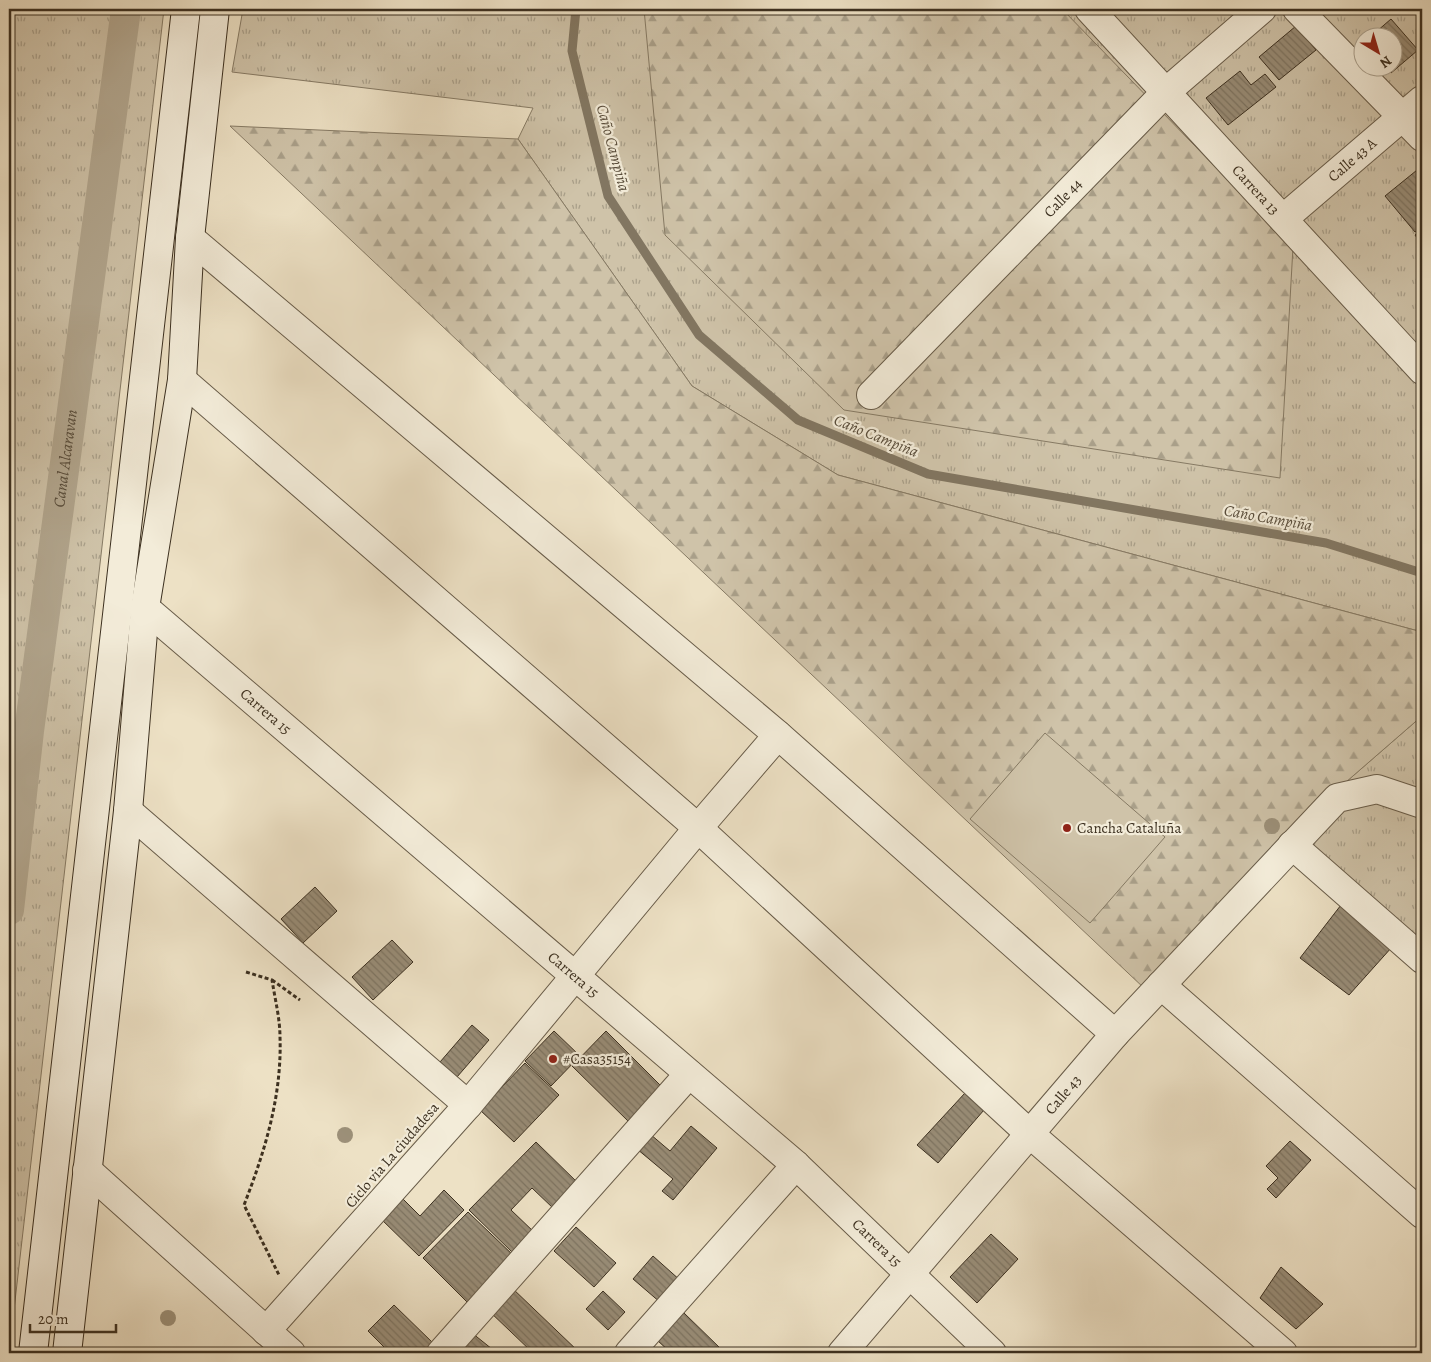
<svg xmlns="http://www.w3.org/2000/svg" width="1431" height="1362" font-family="Alegreya,serif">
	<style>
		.grass { fill: url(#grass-tufts); stroke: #867a64; fill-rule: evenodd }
		.forest { fill: url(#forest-firs); stroke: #867a64 }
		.pitch { fill: #cfc3a9; stroke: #867a64 }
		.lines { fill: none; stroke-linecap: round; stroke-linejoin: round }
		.stream { stroke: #827661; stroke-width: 9 }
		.canal { stroke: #b1a58d; stroke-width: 30 }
		.building { fill: url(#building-back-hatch); stroke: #3c3020 }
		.minor-casing { stroke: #685c49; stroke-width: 30 }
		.secondary-casing { stroke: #3c3020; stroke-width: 30 }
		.path { stroke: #3c3020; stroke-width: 3; stroke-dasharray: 4 2.5; stroke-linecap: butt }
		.minor { stroke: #f3ecd9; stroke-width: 28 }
		.secondary { stroke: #f3ecd9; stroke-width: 28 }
		.tree { fill: #9c9079 }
		.poi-dot { fill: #8f2418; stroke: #f3ecd9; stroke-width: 2 }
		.labels { text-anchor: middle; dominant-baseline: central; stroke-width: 4.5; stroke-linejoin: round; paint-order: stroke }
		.street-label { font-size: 15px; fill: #3c3020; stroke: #f3ecd9 }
		.poi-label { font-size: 15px; fill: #3c3020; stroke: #f3ecd9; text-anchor: start }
		.water-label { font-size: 16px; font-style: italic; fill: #594d3b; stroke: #f3ecd9 }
	</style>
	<defs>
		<pattern id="grass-tufts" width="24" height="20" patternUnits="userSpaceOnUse" patternTransform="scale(1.25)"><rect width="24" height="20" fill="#cfc3a9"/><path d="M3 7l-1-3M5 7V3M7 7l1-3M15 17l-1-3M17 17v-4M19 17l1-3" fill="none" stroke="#a99f89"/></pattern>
		<pattern id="forest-firs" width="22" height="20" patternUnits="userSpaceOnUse" patternTransform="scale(1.25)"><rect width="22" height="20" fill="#cfc3a9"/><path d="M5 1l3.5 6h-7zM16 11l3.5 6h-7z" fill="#a99f89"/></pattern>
		<pattern id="building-back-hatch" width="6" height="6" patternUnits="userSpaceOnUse" patternTransform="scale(1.25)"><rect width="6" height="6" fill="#988c76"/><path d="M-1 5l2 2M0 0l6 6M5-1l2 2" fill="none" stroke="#7d7360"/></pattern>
	</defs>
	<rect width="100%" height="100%" fill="#ede1c5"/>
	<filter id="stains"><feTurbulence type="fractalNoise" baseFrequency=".004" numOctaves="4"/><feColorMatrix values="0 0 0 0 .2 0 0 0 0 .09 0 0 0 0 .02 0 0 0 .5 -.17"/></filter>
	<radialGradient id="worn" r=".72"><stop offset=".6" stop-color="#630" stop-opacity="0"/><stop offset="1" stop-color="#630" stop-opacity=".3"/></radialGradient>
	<g class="grass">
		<polygon points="9,9 164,9 9,1353"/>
		<path d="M243 9H1422V632L838 475 692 386 518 139 533 108 232 72ZM1364 38H1394V68H1364Z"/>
		<polygon points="1422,716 1422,951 1289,834 1308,815"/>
	</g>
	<g class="forest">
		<polygon points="644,9 1062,9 1293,247 1280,478 844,410 665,235"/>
		<polygon points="230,126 518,139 692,386 838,475 1422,632 1422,716 1308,815 1145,989"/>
	</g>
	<polygon class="pitch" points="1045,733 1165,837 1090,923 970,819"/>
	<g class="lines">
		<polyline class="stream" points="576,9 572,51 608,196 699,335 798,420 928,474 1326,543 1422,573"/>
		<path class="canal" id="s1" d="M9 910 29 731 126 9"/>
	</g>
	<g class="building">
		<polygon points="1391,19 1418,50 1391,73 1386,68 1394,68 1394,38 1369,38"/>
		<polygon points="1296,26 1316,50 1279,80 1259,57"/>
		<polygon points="1240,71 1251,85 1265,74 1276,87 1228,125 1206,98"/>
		<polygon points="1422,166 1422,226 1415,232 1385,196"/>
		<polygon points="1422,229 1422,245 1415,235"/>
		<polygon points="315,887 337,911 303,943 281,919"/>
		<polygon points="1341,905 1392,947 1349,995 1300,958"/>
		<polygon points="392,940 413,962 373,1000 352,977"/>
		<polygon points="472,1025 489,1040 457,1077 440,1062"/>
		<polygon points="554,1031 580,1056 551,1086 525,1061"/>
		<polygon points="606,1031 664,1089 630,1123 572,1066"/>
		<polygon points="525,1063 559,1095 514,1142 480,1110"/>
		<polygon points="965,1093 984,1110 938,1163 917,1145"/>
		<polygon points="691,1126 717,1148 673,1200 662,1191 673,1179 637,1149 650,1134 670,1151"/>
		<polygon points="1290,1141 1311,1160 1276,1198 1267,1189 1278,1178 1266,1166"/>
		<polygon points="536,1142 579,1184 554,1209 532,1188 511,1210 535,1233 514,1254 469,1210"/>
		<polygon points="444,1190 464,1210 419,1256 379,1217 399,1195 420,1216"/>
		<polygon points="468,1212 514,1256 468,1303 423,1258"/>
		<polygon points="576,1227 616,1263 594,1287 554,1251"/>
		<polygon points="991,1234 1018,1259 977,1303 950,1277"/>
		<polygon points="653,1256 681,1281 661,1303 633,1279"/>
		<polygon points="1281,1267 1323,1304 1296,1329 1260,1298"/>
		<polygon points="511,1287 580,1353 533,1353 488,1310"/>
		<polygon points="603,1291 625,1312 608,1330 586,1309"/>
		<polygon points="394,1305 433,1343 423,1353 390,1353 368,1331"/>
		<polygon points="683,1312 721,1349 717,1353 671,1353 657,1340"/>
		<polygon points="472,1333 497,1353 456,1353"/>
	</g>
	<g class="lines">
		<g class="minor-casing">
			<g id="minor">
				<path id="s2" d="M1089 9 1422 370"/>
				<polyline points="1297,9 1422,137"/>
				<path id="s3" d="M1283 219 1422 100"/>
				<polyline points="190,238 778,735 1115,1034"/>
				<polyline points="182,380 698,828 1031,1135 1283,1353"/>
				<path id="s4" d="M871 395 1166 92 1262 9"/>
				<path id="s5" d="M145 608 796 1165 992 1353"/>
				<polyline points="128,811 468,1105"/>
				<polyline points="1292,845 1422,959"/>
				<polyline points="1161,985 1422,1214"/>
				<polyline points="87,1170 291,1353"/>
				<polyline points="266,1331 468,1105 698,828 778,735"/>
				<polyline points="441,1353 689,1074"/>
				<polyline points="629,1353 796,1165"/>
				<path id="s6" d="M842 1353 1115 1034 1337 798 1377 789 1422 804"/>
			</g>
		</g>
		<g class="secondary-casing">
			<g id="secondary">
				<polyline points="33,1353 186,9"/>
				<polyline points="67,1353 128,811 145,608 182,380 190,238 215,9"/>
			</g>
		</g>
		<g class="path">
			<path d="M246 972 272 980C275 999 280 1019 280 1037 282 1096 265 1151 244 1205L279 1275"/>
			<polyline points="272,980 300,1000"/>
		</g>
		<use href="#minor" class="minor"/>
		<use href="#secondary" class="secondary"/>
	</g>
	<g class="tree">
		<circle cx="1272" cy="826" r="8"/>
		<circle cx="345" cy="1135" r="8"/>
		<circle cx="168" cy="1318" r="8"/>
	</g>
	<g class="poi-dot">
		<circle cx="1067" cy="828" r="5"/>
		<circle cx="553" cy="1059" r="5"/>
	</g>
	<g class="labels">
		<g class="street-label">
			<text stroke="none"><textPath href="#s3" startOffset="91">Calle 43 A</textPath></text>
			<text stroke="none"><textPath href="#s2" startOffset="246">Carrera 13</textPath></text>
			<text stroke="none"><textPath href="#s4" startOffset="275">Calle 44</textPath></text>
			<text stroke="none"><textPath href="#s5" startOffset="159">Carrera 15</textPath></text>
			<text stroke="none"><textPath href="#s5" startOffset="564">Carrera 15</textPath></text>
			<text stroke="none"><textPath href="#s6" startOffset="340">Calle 43</textPath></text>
			<text transform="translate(392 1155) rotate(-49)">Ciclo via La ciudadesa</text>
			<text stroke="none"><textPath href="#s5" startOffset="969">Carrera 15</textPath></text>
		</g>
		<g class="poi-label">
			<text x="1077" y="828">Cancha Cataluña</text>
			<text x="563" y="1059">#Casa35154</text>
		</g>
		<g class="water-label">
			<text transform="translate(613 148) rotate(75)">Caño Campiña</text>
			<text transform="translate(876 436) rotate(22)">Caño Campiña</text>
			<text stroke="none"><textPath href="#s1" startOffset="455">Canal Alcaravan</textPath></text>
			<text transform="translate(1268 518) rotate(10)">Caño Campiña</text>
		</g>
	</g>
	<rect width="1431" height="1362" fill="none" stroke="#ede1c5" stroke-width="30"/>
	<rect x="10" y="10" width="1411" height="1342" fill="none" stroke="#3c3020" stroke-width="2.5"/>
	<rect x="15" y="15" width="1401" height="1332" fill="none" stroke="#3c3020"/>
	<g transform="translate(1378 52) rotate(142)"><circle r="24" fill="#f3ecd9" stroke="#aaa18f"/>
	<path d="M0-4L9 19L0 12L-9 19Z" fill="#8f2418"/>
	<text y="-8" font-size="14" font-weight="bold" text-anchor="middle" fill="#3c3020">N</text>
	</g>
	<path d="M30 1324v8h86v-8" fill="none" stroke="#3c3020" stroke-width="2.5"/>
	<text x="38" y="1324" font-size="15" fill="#3c3020" stroke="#f3ecd9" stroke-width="4" paint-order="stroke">20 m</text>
	<rect width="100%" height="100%" filter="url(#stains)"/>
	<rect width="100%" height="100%" fill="url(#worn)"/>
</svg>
